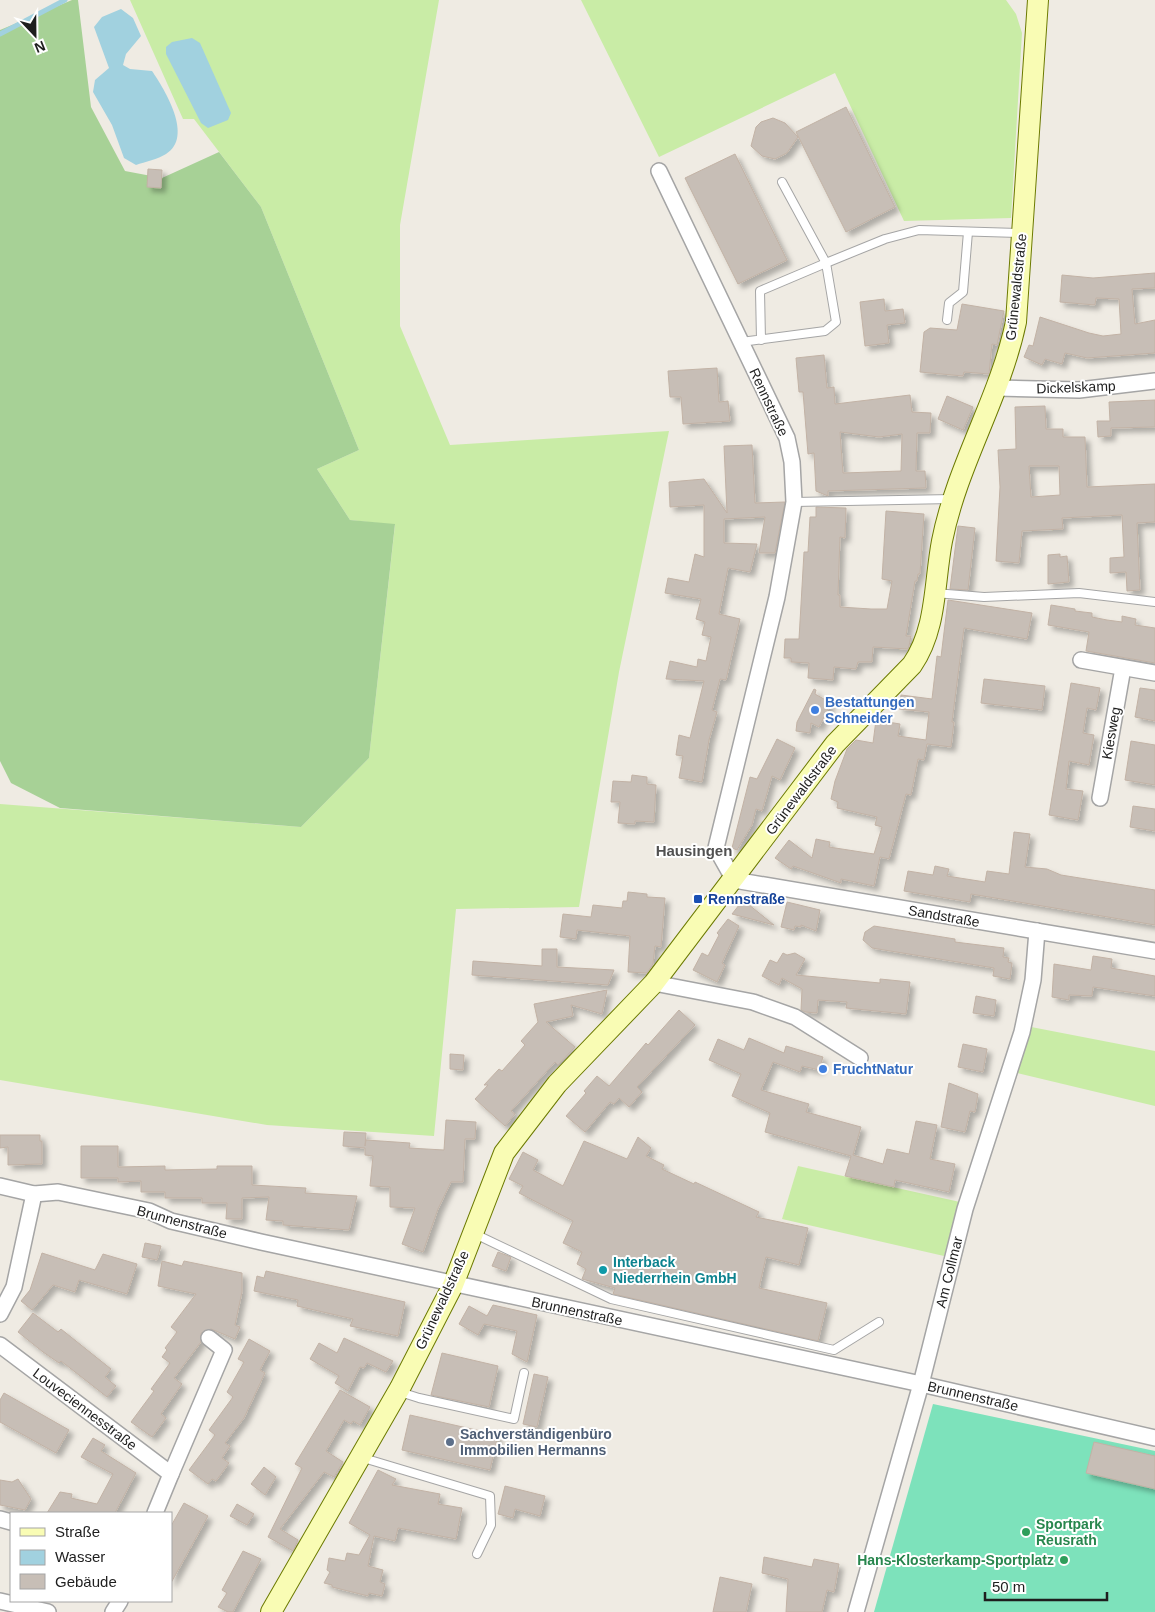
<svg xmlns="http://www.w3.org/2000/svg" width="1155" height="1612" font-family="Helvetica,sans-serif">
	<style>
		.grass { fill: #c9eca6 }
		.forest { fill: #a7d196 }
		.pitch { fill: #7de2bb }
		.water { fill: #a1d1df }
		.lines { fill: none; stroke-linecap: round; stroke-linejoin: round }
		.stream { stroke: #a1d1df; stroke-width: 5 }
		.building { fill: #c7beb6; stroke: #c2b2a5; fill-rule: evenodd; filter: url(#shadow) }
		.lane-casing { stroke: #a5a5a5; stroke-width: 10 }
		.street-casing { stroke: #a5a5a5; stroke-width: 18 }
		.secondary-casing { stroke: #6c7a00; stroke-width: 22 }
		.lane { stroke: #fff; stroke-width: 8 }
		.street { stroke: #fff; stroke-width: 15 }
		.secondary { stroke: #f9fcb4; stroke-width: 20 }
		.shop-dot { fill: #3f7fe0; stroke: #fff; stroke-width: 2 }
		.transit-dot { fill: #1a4fb4; stroke: #fff; stroke-width: 2 }
		.culture-dot { fill: #0f9aa8; stroke: #fff; stroke-width: 2 }
		.service-dot { fill: #5c6f8a; stroke: #fff; stroke-width: 2 }
		.leisure-dot { fill: #2e9e5b; stroke: #fff; stroke-width: 2 }
		.labels { text-anchor: middle; dominant-baseline: central; stroke-width: 4; stroke-linejoin: round; paint-order: stroke }
		.street-label { font-size: 14px; fill: #1e1e1e; stroke: #fff }
		.shop-label { font-size: 14px; font-weight: bold; fill: #366cbe; stroke: #fff; text-anchor: start }
		.transit-label { font-size: 14px; font-weight: bold; fill: #164399; stroke: #fff; text-anchor: start }
		.culture-label { font-size: 14px; font-weight: bold; fill: #0d838f; stroke: #fff; text-anchor: start }
		.service-label { font-size: 14px; font-weight: bold; fill: #4e5e75; stroke: #fff; text-anchor: start }
		.leisure-label { font-size: 14px; font-weight: bold; fill: #27864d; stroke: #fff; text-anchor: start }
		.neighbourhood-label { font-size: 15px; font-weight: bold; fill: #515151; stroke: #fff }
	</style>
	<defs>
		<filter id="shadow"><feDropShadow dx="4.5" dy="4.5" stdDeviation="2.5" flood-color="#0004"/></filter>
	</defs>
	<rect width="100%" height="100%" fill="#efebe3"/>
	<g class="grass">
		<polygon points="130,0 439,0 400,225 400,326 450,445 669,431 619,672 579,907 456,909 434,1136 267,1125 0,1080 0,804 301,827 369,758 395,525 350,520 317,469 359,450 261,207 194,119 183,119"/>
		<polygon points="581,0 1006,0 1016,14 1022,33 1011,218 904,221 835,73 659,157"/>
		<polygon points="1026,1026 1155,1051 1155,1106 1013,1072"/>
		<polygon points="798,1166 960,1202 944,1256 782,1219"/>
	</g>
	<polygon class="forest" points="72,0 78,0 91,107 125,171 162,178 219,152 261,207 359,450 317,469 350,520 395,524 369,758 301,827 60,808 11,783 0,761 0,30"/>
	<polygon class="pitch" points="933,1404 1155,1451 1155,1612 874,1612"/>
	<g class="water">
		<path d="M121 9 133 18 141 36 126 54 123 65 130 69 152 71C165 90 194 137 166 154 158 159 145 162 136 165L124 158 112 125 93 92 95 80 109 68 94 27 102 17Z"/>
		<polygon points="192,38 200,43 231,113 228,120 208,128 201,123 166,54 166,47 172,42"/>
	</g>
	<g class="lines">
		<polyline class="stream" points="0,34 65,0"/>
	</g>
	<g class="building">
		<polygon points="846,107 895,207 846,232 796,132"/>
		<polygon points="773,118 785,123 798,137 787,153 775,159 762,156 751,146 756,127 761,122"/>
		<polygon points="735,154 787,260 738,284 685,178"/>
		<polygon points="148,169 162,170 161,188 147,187"/>
		<polygon points="1155,273 1155,288 1132,289 1135,324 1155,320 1155,353 1087,358 1065,353 1062,364 1045,359 1042,365 1024,357 1029,345 1033,346 1040,317 1089,333 1103,336 1121,334 1119,299 1096,298 1095,305 1060,302 1062,275 1093,278"/>
		<polygon points="884,299 885,311 903,309 905,323 887,325 889,343 865,346 860,302"/>
		<polygon points="962,304 1004,311 997,345 992,344 989,374 964,372 963,376 920,372 924,332 930,328 957,330"/>
		<path d="M824 355 827 388 834 387 835 404 910 395 912 412 931 413 930 433H917L916 471H925L926 488 828 491V496L816 491 814 453 808 454 803 392H799L796 358ZM840 432 879 437 902 434 901 471 843 473Z"/>
		<polygon points="717,368 719,402 728,401 730,421 683,424 681,397 670,397 668,371"/>
		<polygon points="947,396 973,407 963,430 938,419"/>
		<polygon points="1155,400 1155,427 1111,428 1111,436 1098,437 1097,421 1110,421 1109,402"/>
		<path d="M1045 406 1046 429H1063V437H1085L1087 487 1155 484V522L1137 523 1140 590 1127 591 1126 572 1110 573V558L1124 557 1122 515 1062 518 1063 529 1022 531 1019 563 996 561 1000 487 998 450 1016 449 1015 407ZM1029 466H1059L1060 495 1031 497Z"/>
		<polygon points="752,445 755,503 785,502 775,553 759,553 765,517 724,519 724,543 757,544 750,572 728,568 719,614 740,619 726,680 720,679 712,710 717,712 709,740 702,782 679,778 683,756 676,755 679,735 690,738 704,681 666,679 670,661 697,667 698,659 706,661 711,637 702,635 705,622 696,619 701,599 665,593 668,578 689,582 695,554 704,557 704,505 670,507 669,482 704,479 727,513 724,446"/>
		<polygon points="816,507 846,508 845,538 840,537 838,595 840,595 840,607 871,609 887,609 892,581 882,579 886,511 924,514 920,574 918,574 917,581 915,581 906,636 911,636 909,646 908,649 873,647 872,662 858,662 856,669 834,667 833,680 808,678 809,663 791,662 791,658 784,658 785,639 799,639 804,552 808,552 810,517 816,517"/>
		<polygon points="958,526 975,528 968,590 950,589"/>
		<polygon points="1060,554 1060,557 1067,556 1069,582 1048,584 1048,555"/>
		<polygon points="948,600 1032,613 1027,639 964,628 952,722 954,722 951,747 927,744 924,760 918,759 911,795 906,794 889,859 880,857 874,886 841,879 841,883 793,866 791,869 775,858 789,840 812,858 816,839 830,842 829,847 874,854 882,827 875,825 877,817 837,808 838,802 831,799 835,781 847,749 856,740 873,743 876,720 900,724 898,736 926,740 929,712 899,709 901,695 932,699 937,656 941,657"/>
		<polygon points="1051,605 1075,609 1075,611 1092,613 1092,617 1107,620 1122,622 1122,616 1136,619 1135,625 1155,628 1155,663 1086,651 1089,632 1048,625"/>
		<polygon points="984,679 1045,686 1042,710 981,703"/>
		<polygon points="1071,683 1100,688 1096,710 1087,708 1083,733 1094,735 1089,765 1069,761 1066,789 1083,791 1078,820 1049,815"/>
		<polygon points="1140,688 1155,690 1155,721 1135,717"/>
		<polygon points="814,689 816,690 815,694 831,703 819,727 811,723 810,733 796,731 797,722"/>
		<polygon points="777,739 795,748 780,780 772,776 762,811 756,809 752,825 737,850 732,848 750,777 757,779"/>
		<polygon points="1131,741 1155,745 1155,785 1125,780"/>
		<polygon points="632,775 647,777 647,784 656,785 654,822 635,821 635,824 618,823 620,802 611,802 613,781 631,782"/>
		<polygon points="1133,806 1155,809 1155,831 1130,827"/>
		<polygon points="1014,832 1030,834 1025,867 1047,869 1061,875 1155,890 1155,925 971,894 970,902 904,891 908,871 933,875 935,866 949,869 947,876 985,882 987,871 1009,874"/>
		<polygon points="628,892 647,894 647,897 665,898 661,947 655,946 653,964 647,973 628,972 630,936 577,930 576,939 560,937 563,914 591,917 593,905 622,908 623,901 627,901"/>
		<polygon points="743,900 774,925 732,914"/>
		<polygon points="787,902 820,910 816,931 801,925 801,927 795,926 794,930 781,927"/>
		<polygon points="728,919 739,926 722,963 725,965 717,982 693,970 702,953 708,956 719,935 717,933"/>
		<polygon points="874,926 955,939 955,942 1004,948 1003,957 1009,958 1008,962 1012,963 1010,979 993,976 994,968 872,948 863,940 865,932"/>
		<polygon points="542,949 557,949 557,967 614,970 608,985 472,975 473,961 542,966"/>
		<polygon points="783,953 787,955 795,953 805,959 796,975 880,983 880,979 910,982 906,1014 846,1008 847,1002 818,1000 817,1013 805,1012 801,1010 802,989 782,978 779,985 762,976 770,960 777,963"/>
		<polygon points="1093,956 1112,959 1111,968 1155,976 1155,996 1093,987 1092,996 1069,995 1069,1000 1052,997 1054,964 1091,970"/>
		<polygon points="607,990 602,1014 571,1005 573,1016 546,1022 575,1047 558,1065 555,1062 511,1111 515,1114 505,1126 475,1099 488,1085 484,1085 499,1069 502,1071 525,1045 521,1041 538,1022 534,1004"/>
		<polygon points="976,996 996,1000 994,1016 973,1013"/>
		<polygon points="679,1010 695,1025 637,1087 642,1092 629,1107 619,1098 614,1104 610,1102 585,1132 566,1116 586,1093 584,1091 597,1076 609,1086 646,1043 648,1045"/>
		<polygon points="749,1038 784,1053 786,1046 823,1057 819,1070 802,1066 800,1072 773,1062 761,1090 809,1104 806,1112 861,1127 853,1155 883,1164 887,1149 909,1154 916,1121 937,1125 930,1159 955,1164 949,1192 895,1180 894,1187 845,1176 851,1156 765,1132 770,1113 732,1096 741,1074 709,1060 718,1039 744,1050"/>
		<polygon points="963,1044 987,1049 983,1072 958,1067"/>
		<polygon points="450,1054 464,1055 463,1070 450,1069"/>
		<polygon points="949,1083 978,1094 975,1112 970,1111 965,1132 941,1127"/>
		<polygon points="446,1120 476,1122 475,1139 465,1139 463,1182 451,1182 438,1209 423,1252 402,1244 415,1208 390,1207 390,1187 370,1186 373,1156 365,1155 365,1148 343,1146 344,1132 366,1133 365,1146 366,1140 410,1143 409,1148 444,1150"/>
		<polygon points="0,1135 40,1135 40,1141 42,1141 42,1164 8,1165 8,1147 0,1148"/>
		<polygon points="638,1137 651,1148 646,1156 664,1165 662,1169 694,1184 695,1182 759,1212 756,1217 808,1228 799,1265 766,1257 759,1288 827,1303 818,1341 613,1294 615,1288 582,1279 586,1269 577,1264 582,1252 563,1243 573,1221 519,1193 523,1186 509,1179 523,1152 538,1160 533,1170 563,1186 584,1141 627,1159"/>
		<polygon points="81,1146 118,1146 118,1167 165,1166 165,1170 217,1169 217,1166 252,1166 252,1185 306,1188 305,1193 357,1196 349,1230 283,1225 283,1221 266,1220 269,1197 242,1198 242,1219 226,1219 227,1203 202,1203 202,1198 165,1198 165,1192 141,1192 141,1181 118,1182 118,1178 81,1178"/>
		<polygon points="145,1243 161,1246 157,1260 142,1257"/>
		<polygon points="498,1252 511,1257 506,1271 492,1266"/>
		<polygon points="42,1253 95,1270 103,1254 137,1264 127,1294 79,1280 75,1292 53,1285 32,1310 21,1301 30,1290"/>
		<polygon points="162,1261 182,1266 184,1261 242,1273 242,1292 235,1325 240,1327 235,1339 211,1329 201,1333 201,1342 174,1378 182,1384 161,1414 166,1418 152,1437 131,1422 154,1391 151,1389 170,1363 162,1357 167,1350 165,1348 177,1332 171,1327 196,1294 158,1286"/>
		<polygon points="266,1271 405,1302 398,1336 350,1326 353,1319 297,1306 298,1300 254,1291 257,1276 264,1278"/>
		<polygon points="493,1305 537,1315 527,1362 512,1354 517,1331 484,1324 478,1335 459,1324 469,1306 487,1316"/>
		<polygon points="33,1313 58,1332 61,1329 111,1369 105,1377 116,1386 107,1397 61,1361 59,1363 43,1352 18,1332"/>
		<polygon points="344,1338 393,1361 386,1372 367,1363 364,1368 360,1367 348,1391 335,1383 339,1376 310,1359 319,1343 337,1353"/>
		<polygon points="249,1339 270,1351 260,1370 265,1373 244,1418 225,1443 230,1446 222,1458 229,1463 216,1481 212,1479 208,1484 189,1470 215,1435 209,1430 233,1397 227,1392 244,1362 238,1359"/>
		<polygon points="442,1353 498,1366 489,1407 431,1395"/>
		<polygon points="534,1374 548,1377 537,1427 523,1424"/>
		<polygon points="340,1390 370,1407 360,1425 353,1421 351,1424 344,1420 326,1451 343,1462 334,1477 324,1472 280,1529 298,1540 293,1551 268,1537 302,1468 295,1464"/>
		<polygon points="4,1393 69,1430 56,1453 0,1422 0,1400"/>
		<polygon points="410,1415 498,1435 490,1470 402,1450"/>
		<polygon points="93,1438 105,1445 101,1451 136,1473 115,1513 47,1513 60,1492 72,1494 71,1498 97,1504 113,1474 81,1457"/>
		<polygon points="1094,1442 1155,1456 1155,1489 1086,1473"/>
		<polygon points="264,1467 276,1477 265,1495 251,1484"/>
		<polygon points="378,1470 396,1479 392,1485 440,1494 438,1504 462,1508 456,1539 398,1528 395,1541 374,1536 368,1566 383,1570 380,1582 385,1584 382,1596 369,1593 368,1596 332,1587 332,1585 324,1583 330,1572 327,1570 329,1558 345,1561 347,1553 359,1555 370,1535 349,1523"/>
		<polygon points="18,1479 31,1499 25,1510 0,1505 0,1480 12,1482"/>
		<polygon points="505,1486 545,1496 540,1516 515,1509 513,1518 498,1514"/>
		<polygon points="184,1503 208,1516 171,1583 171,1526"/>
		<polygon points="237,1504 254,1514 247,1525 230,1516"/>
		<polygon points="243,1551 261,1559 233,1612 228,1612 218,1607 227,1593 222,1590"/>
		<polygon points="764,1557 812,1567 814,1559 839,1564 834,1592 827,1590 822,1612 786,1612 788,1579 762,1573"/>
		<polygon points="720,1577 752,1584 746,1612 713,1612"/>
	</g>
	<g class="lines">
		<g class="lane-casing">
			<g id="lane">
				<polyline points="782,182 826,263 885,239 919,230 1022,233"/>
				<polyline points="947,320 949,303 963,292 968,232"/>
				<polyline points="741,342 825,331 836,322 826,263 760,291 761,340"/>
				<polyline points="794,502 952,499"/>
				<polyline points="935,593 984,597 1079,593 1155,602"/>
				<polyline points="475,1234 611,1299 834,1350 879,1322"/>
				<polyline points="400,1392 419,1398 514,1419 524,1373"/>
				<polyline points="360,1457 490,1496 491,1525 477,1554"/>
			</g>
		</g>
		<g class="street-casing">
			<g id="street">
				<polyline points="659,171 787,438 792,462 794,502 777,597 716,848 734,880 1155,951"/>
				<polyline points="997,388 1079,390 1155,381"/>
				<polyline points="1081,660 1155,673"/>
				<polyline points="1100,798 1123,668"/>
				<polyline points="654,983 753,1002 795,1017 860,1058"/>
				<polyline points="0,1186 34,1194 58,1192 149,1211 171,1221 261,1242 921,1384 1155,1438"/>
				<polyline points="0,1314 14,1287 34,1194"/>
				<polyline points="0,1345 171,1474 155,1513"/>
				<polyline points="171,1474 224,1350 209,1338"/>
				<polyline points="0,1519 11,1522"/>
				<polyline points="0,1601 48,1612"/>
				<polyline points="113,1612 120,1601"/>
				<polyline points="856,1612 921,1384 965,1209 1022,1032 1033,980 1037,931"/>
			</g>
		</g>
		<g class="secondary-casing">
			<path id="secondary" d="M271 1612 400 1388 453 1285 504 1153 557 1084 654 983 835 744 912 665C937 629 934 583 942 541 957 465 1000 398 1016 322L1038 0"/>
		</g>
		<use href="#lane" class="lane"/>
		<use href="#street" class="street"/>
		<use href="#secondary" class="secondary"/>
	</g>
	<g class="shop-dot">
		<circle cx="815" cy="710" r="5"/>
		<circle cx="823" cy="1069" r="5"/>
	</g>
	<rect class="transit-dot" x="693" y="894" width="10" height="10" rx="2.5"/>
	<circle class="culture-dot" cx="603" cy="1270" r="5"/>
	<circle class="service-dot" cx="450" cy="1442" r="5"/>
	<g class="leisure-dot">
		<circle cx="1026" cy="1532" r="5"/>
		<circle cx="1064" cy="1560" r="5"/>
	</g>
	<g class="labels">
		<g class="street-label">
			<text transform="translate(1016 287) rotate(-84)">Grünewaldstraße</text>
			<text transform="translate(1076 387) rotate(-2)">Dickelskamp</text>
			<text transform="translate(769 402) rotate(65)">Rennstraße</text>
			<text transform="translate(1111 733) rotate(-80)">Kiesweg</text>
			<text transform="translate(801 790) rotate(-53)">Grünewaldstraße</text>
			<text transform="translate(944 916) rotate(10)">Sandstraße</text>
			<text transform="translate(182 1222) rotate(15)">Brunnenstraße</text>
			<text transform="translate(949 1272) rotate(-76)">Am Collmar</text>
			<text transform="translate(442 1300) rotate(-65)">Grünewaldstraße</text>
			<text transform="translate(577 1311) rotate(12)">Brunnenstraße</text>
			<text transform="translate(973 1396) rotate(13)">Brunnenstraße</text>
			<text transform="translate(85 1409) rotate(37)">Louveciennesstraße</text>
		</g>
		<g class="shop-label">
			<text x="825" y="702">Bestattungen<tspan x="825" dy="16">Schneider</tspan></text>
			<text x="833" y="1069">FruchtNatur</text>
		</g>
		<g class="transit-label">
			<text x="708" y="899">Rennstraße</text>
		</g>
		<g class="culture-label">
			<text x="613" y="1262">Interback<tspan x="613" dy="16">Niederrhein GmbH</tspan></text>
		</g>
		<g class="service-label">
			<text x="460" y="1434">Sachverständigenbüro<tspan x="460" dy="16">Immobilien Hermanns</tspan></text>
		</g>
		<g class="leisure-label">
			<text x="1036" y="1524">Sportpark<tspan x="1036" dy="16">Reusrath</tspan></text>
			<text x="1054" y="1560" text-anchor="end">Hans-Klosterkamp-Sportplatz</text>
		</g>
		<g class="neighbourhood-label">
			<text x="694" y="850">Hausingen</text>
		</g>
	</g>
	<rect x="10" y="1512" width="162" height="90" fill="#ffffff" stroke="#a5a5a5"/>
	<rect x="20" y="1528" width="25" height="8" fill="#f9fcb4" stroke="#a5a5a5"/>
	<text x="55" y="1537" font-size="15" fill="#1e1e1e">Straße</text>
	<rect x="20" y="1550" width="25" height="15" fill="#a1d1df" stroke="#a5a5a5"/>
	<text x="55" y="1562" font-size="15" fill="#1e1e1e">Wasser</text>
	<rect x="20" y="1574" width="25" height="15" fill="#c7beb6" stroke="#a5a5a5"/>
	<text x="55" y="1587" font-size="15" fill="#1e1e1e">Gebäude</text>
	<g transform="translate(35 35) rotate(158)" stroke="#ffffff" stroke-width="4" paint-order="stroke">
	<path d="M0-4L9 19L0 12L-9 19Z" fill="#1e1e1e"/>
	<text y="-8" font-size="14" font-weight="bold" text-anchor="middle" fill="#1e1e1e">N</text>
	</g>
	<path d="M985 1592v8h122v-8" fill="none" stroke="#1e1e1e" stroke-width="2.5"/>
	<text x="992" y="1592" font-size="15" fill="#1e1e1e" stroke="#ffffff" stroke-width="4" paint-order="stroke">50 m</text>
</svg>
